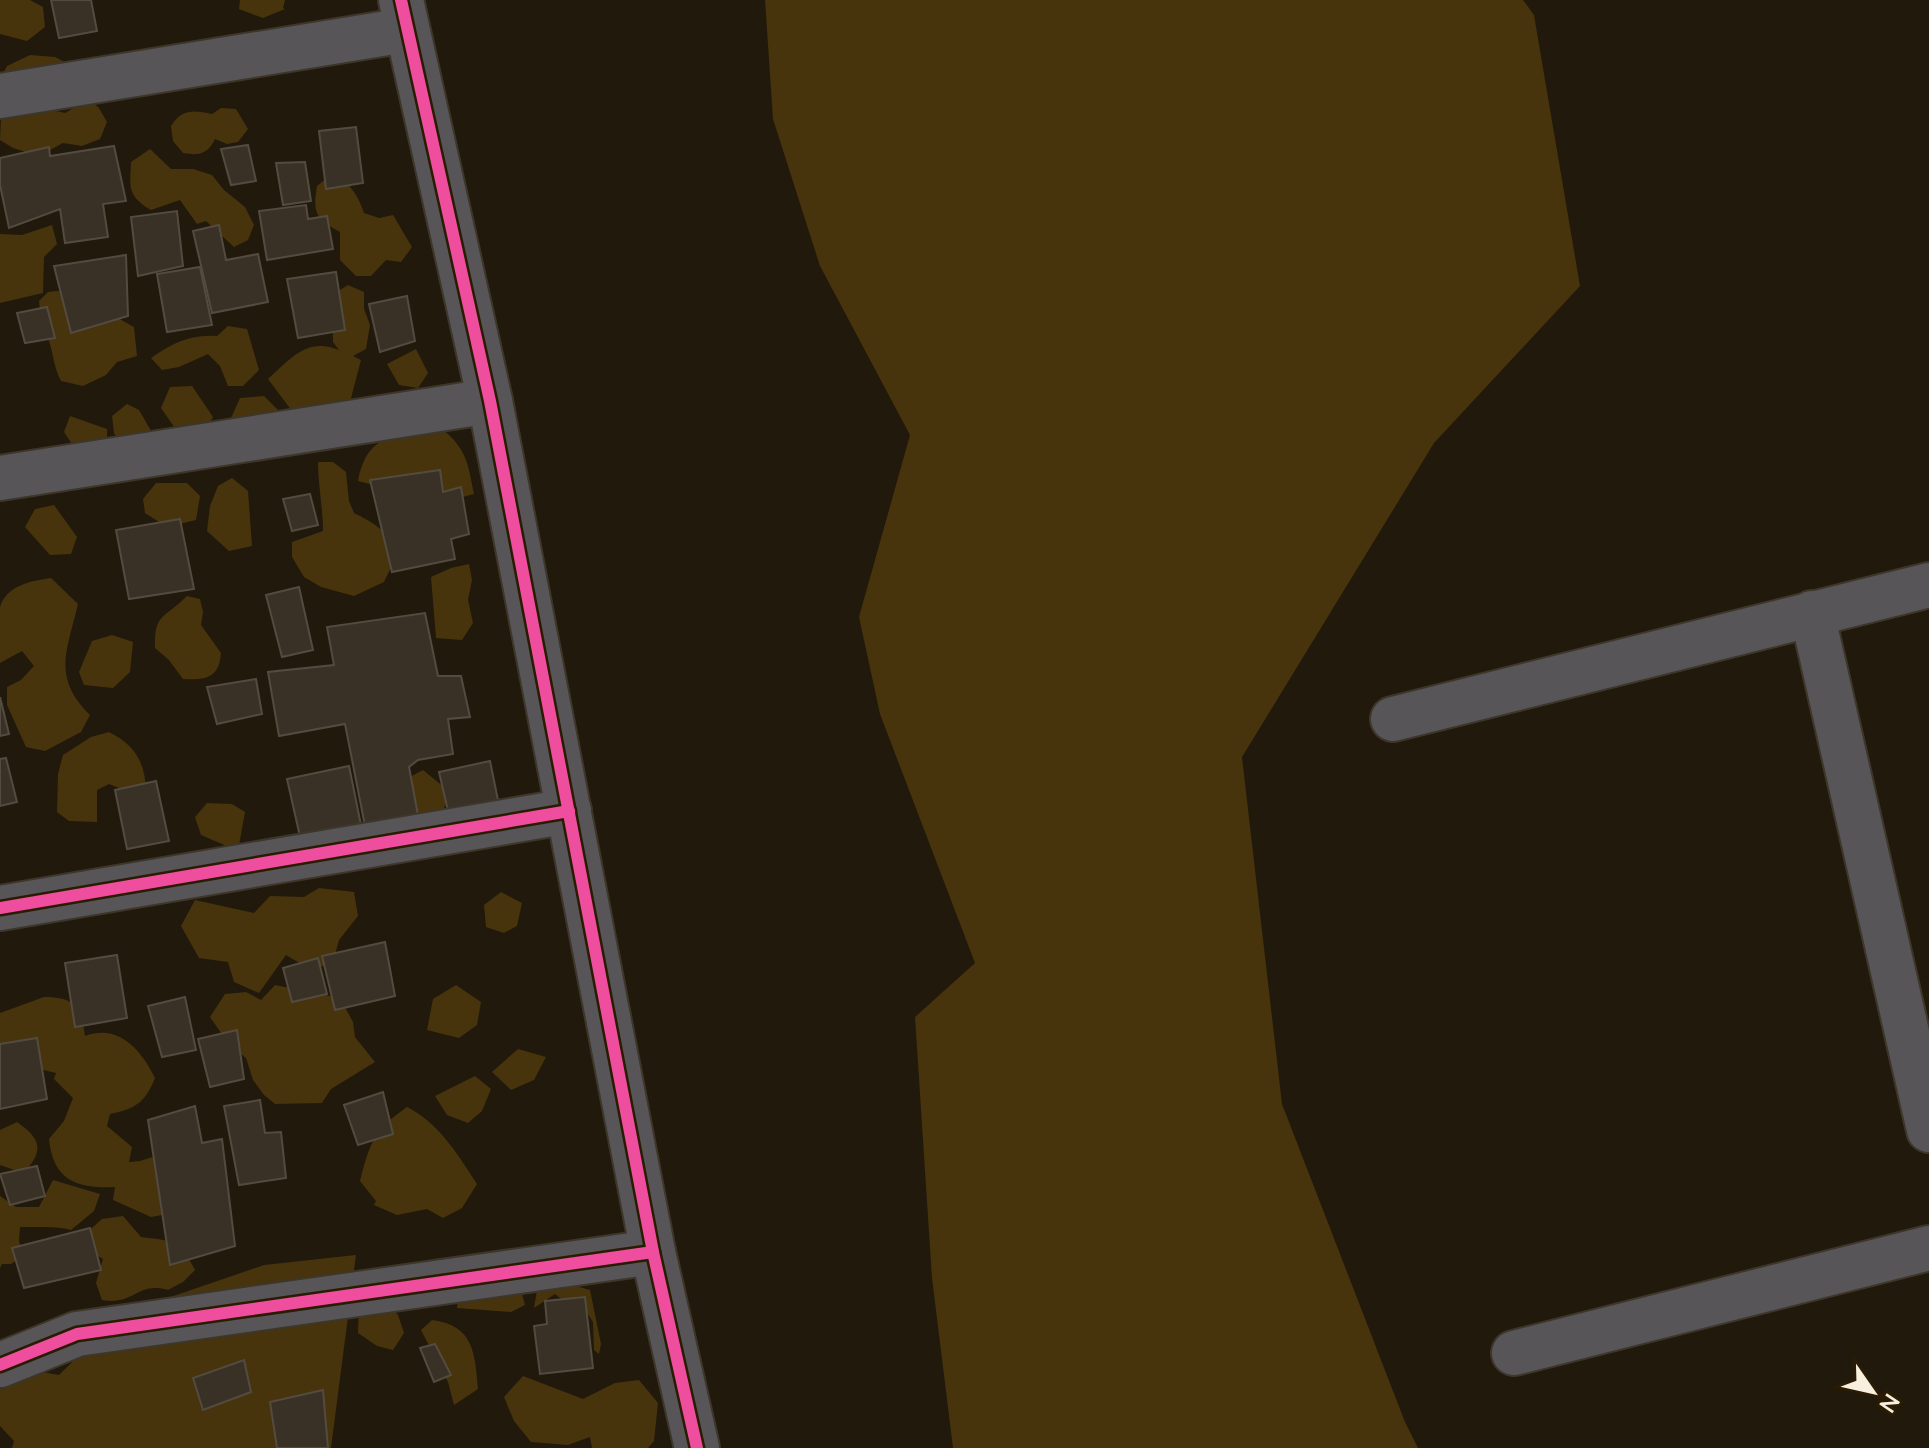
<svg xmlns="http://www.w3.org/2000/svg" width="1929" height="1448" font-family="Lato,sans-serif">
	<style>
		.green { fill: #47340c }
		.building { fill: #393126; stroke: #534b40; stroke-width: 2 }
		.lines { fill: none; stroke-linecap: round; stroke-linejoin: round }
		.minor-casing { stroke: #3d362a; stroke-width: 48 }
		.minor { stroke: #575558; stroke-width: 44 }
		.cycleway-casing { stroke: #2a1c02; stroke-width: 17 }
		.cycleway { stroke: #ef4d9e; stroke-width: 12 }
	</style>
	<rect width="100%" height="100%" fill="#21190b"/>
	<g class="green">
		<polygon points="0,0 30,0 43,7 45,27 27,41 0,34"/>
		<polygon points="240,0 285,0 283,8 285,9 263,18 239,9"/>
		<polygon points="765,0 1523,0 1534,15 1580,286 1434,443 1242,757 1282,1104 1405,1422 1418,1448 953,1448 932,1278 915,1017 975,963 880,714 859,617 910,435 820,266 773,119"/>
		<polygon points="30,55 55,57 78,69 0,79 7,66"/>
		<path d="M89 99 99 108 107 122 100 139 82 146 63 143 39 156 13 148 0 140 1 118C22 110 42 107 65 113Z"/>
		<path d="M221 108 236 109 248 129 238 142 227 144 215 139C208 154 199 156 183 153L173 141 171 126C182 109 193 110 212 114Z"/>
		<path d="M150 149 171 169H193L212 175 224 190 245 207 254 225 248 240 234 247 206 221 197 224 180 200 151 210C127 196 130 187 131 162Z"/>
		<path d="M332 174C348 179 359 197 364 213L379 218 393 215 412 247 401 262 386 260 371 276H356L340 260V232C317 219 312 214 317 186Z"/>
		<polygon points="52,225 57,244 44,257 43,293 0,303 0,234 22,235"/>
		<path d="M348 285 364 292V309L370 325 366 349 353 356 361 360 349 406 295 415 268 379C291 359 306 337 339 350L333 342 332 295Z"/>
		<path d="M67 290 134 327 137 356 117 362 106 375 83 386 61 381C55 369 54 360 51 348 47 331 40 319 39 301L48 292Z"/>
		<path d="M228 326 247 329 259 370 243 386H228L220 366 208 354 179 367 162 370 151 358C172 343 191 334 217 336Z"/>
		<polygon points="416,349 428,373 418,388 399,385 387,364"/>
		<polygon points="192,386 213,417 204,434 175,428 161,408 170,387"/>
		<polygon points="264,396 283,415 227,427 240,398"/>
		<polygon points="127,404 139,410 154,436 123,448 114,433 112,416"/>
		<polygon points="70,416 107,429 107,448 76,450 64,432"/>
		<path d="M442 429C467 449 468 464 474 494L455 499 435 484 389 489 358 481C368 430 398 436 442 429Z"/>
		<path d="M318 462H333L346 472 349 501 354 513C372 522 397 535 394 558 393 565 387 575 384 582L354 596 321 587 304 577 292 557V542L323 531C323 507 318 486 318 462Z"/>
		<polygon points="232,478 248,491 252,546 229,551 207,531 210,506 218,486"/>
		<polygon points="156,483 187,483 200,496 196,520 167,527 145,513 143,499"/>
		<polygon points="54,505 77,537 71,554 50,555 25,527 35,509"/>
		<polygon points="469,564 472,580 468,600 473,623 462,640 436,638 431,577 451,568"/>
		<path d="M51 578 78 604C67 651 52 677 90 715L81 732 45 751 26 747 7 705V687L21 680 34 666 22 651 0 663V607C7 585 31 581 51 578Z"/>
		<path d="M187 596 200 599 203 612 201 625 221 653C219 679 205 680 183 679L169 660 155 648C154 613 164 619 187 596Z"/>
		<polygon points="112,635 133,642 130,672 113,688 84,685 79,672 92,641"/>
		<path d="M109 732C135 745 145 762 146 791L132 793 109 784 97 790V822L69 821 57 812 58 774 63 755 91 737Z"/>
		<polygon points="423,770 445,788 449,797 443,810 414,819 408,778"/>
		<polygon points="207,803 232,804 245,812 238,851 201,835 195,817"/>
		<polygon points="319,888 354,892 358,916 339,940 332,965 308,968 286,955 259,993 234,982 228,962 199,958 181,926 195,900 254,913 270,896 304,897"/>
		<polygon points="501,892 522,903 517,926 504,933 486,927 484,905"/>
		<polygon points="275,985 340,998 353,1022 355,1037 375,1062 331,1089 322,1103 275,1104 264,1095 253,1080 246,1058 228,1043 210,1017 225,994 246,992 261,1000"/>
		<polygon points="456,985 481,1002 477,1025 459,1038 427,1030 433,999"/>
		<path d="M44 997C75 997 81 1007 85 1036 119 1023 142 1051 155 1078 145 1103 135 1109 110 1114L107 1126 132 1147 129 1162 140 1161 156 1156 168 1214 151 1217 113 1200 115 1187C78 1189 53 1181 49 1139L64 1121 73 1098 54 1079 56 1073 39 1069 0 1053V1013Z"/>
		<polygon points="518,1049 546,1057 534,1080 511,1090 492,1072"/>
		<polygon points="475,1076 491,1089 482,1111 468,1123 447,1115 435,1096"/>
		<path d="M407 1107C439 1123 458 1155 477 1184L462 1208 443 1218 427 1209 397 1215 374 1205 376 1201 360 1181C370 1142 374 1130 407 1107Z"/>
		<path d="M17 1122C42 1139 44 1152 23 1173L0 1165V1130Z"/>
		<path d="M53 1180 100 1194 94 1211 71 1230C61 1226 33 1227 20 1227L19 1241 23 1256 11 1264H2L0 1268V1196L16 1207H39Z"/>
		<path d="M123 1216 141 1237C172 1241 179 1239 195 1270L183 1282 168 1290C137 1281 134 1306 102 1300L96 1283 103 1259 92 1252 84 1235 102 1219Z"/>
		<polygon points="356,1255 331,1448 12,1448 14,1441 0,1426 0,1388 9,1377 42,1372 59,1375 121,1314 264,1265"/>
		<polygon points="558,1281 590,1290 601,1344 599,1354 594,1350 593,1322 581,1303 566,1303 555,1294 534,1308 537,1290"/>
		<polygon points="519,1283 525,1305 511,1312 457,1308 458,1297"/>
		<polygon points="386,1300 398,1315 404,1333 393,1350 377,1346 358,1333 359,1304"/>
		<path d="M432 1320C474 1325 475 1354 478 1389L454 1405 448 1382 421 1330Z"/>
		<polygon points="523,1376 583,1399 615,1383 639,1380 658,1403 654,1441 648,1448 592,1448 590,1437 568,1445 531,1442 514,1421 504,1397"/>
	</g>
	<g class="building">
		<polygon points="51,0 91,0 97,31 59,38"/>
		<polygon points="356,127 363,183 326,189 319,131"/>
		<polygon points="248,145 256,181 231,185 221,149"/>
		<polygon points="114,146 126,201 103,204 108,237 65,243 60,209 9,228 0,185 0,158 49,147 50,156"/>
		<polygon points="305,162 311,201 283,205 276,163"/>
		<polygon points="306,205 308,219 327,216 333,249 267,260 259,211"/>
		<polygon points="177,211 183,266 138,276 131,217"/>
		<polygon points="219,225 226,260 258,254 268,302 212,313 193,231"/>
		<polygon points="126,255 128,316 71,333 54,266"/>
		<polygon points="200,267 212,325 167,332 157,274"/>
		<polygon points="336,272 345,330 298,338 287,279"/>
		<polygon points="407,296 415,341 380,352 369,304"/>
		<polygon points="47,307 55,338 25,343 17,313"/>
		<polygon points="440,470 443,492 461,487 469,534 451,539 455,559 392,572 370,480"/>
		<polygon points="310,494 318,525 292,531 283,499"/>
		<polygon points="180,519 194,589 129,599 116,530"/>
		<polygon points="299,587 313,650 282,657 266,595"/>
		<polygon points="425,613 438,676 461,676 470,717 448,719 453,754 418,760 409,767 420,826 367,836 345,724 279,736 268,672 334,665 327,627"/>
		<polygon points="256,679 262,714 217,724 207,687"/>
		<polygon points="0,697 9,734 0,736"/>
		<polygon points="6,758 17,802 0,806 0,759"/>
		<polygon points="490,761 499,805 449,815 439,772"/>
		<polygon points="349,766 362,830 301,841 287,779"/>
		<polygon points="156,781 169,841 127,849 115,790"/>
		<polygon points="385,942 395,996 335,1010 322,956"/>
		<polygon points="117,955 127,1018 75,1027 65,963"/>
		<polygon points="318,958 327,994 292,1002 283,968"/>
		<polygon points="185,997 196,1050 162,1057 148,1006"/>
		<polygon points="237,1030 244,1079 210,1087 198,1039"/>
		<polygon points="37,1038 47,1099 0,1109 0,1044"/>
		<polygon points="383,1092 393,1134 358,1145 344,1105"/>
		<polygon points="260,1100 265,1133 281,1132 286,1178 239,1185 224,1106"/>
		<polygon points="195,1106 202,1143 222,1139 235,1246 170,1265 148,1120"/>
		<polygon points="37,1166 45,1196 10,1205 0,1174"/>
		<polygon points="90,1228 101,1270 24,1288 12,1248"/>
		<polygon points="585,1297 593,1368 540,1374 534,1326 547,1324 545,1301"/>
		<polygon points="435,1344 451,1375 434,1382 420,1348"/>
		<polygon points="244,1360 251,1392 203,1410 193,1378"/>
		<polygon points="323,1390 328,1448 277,1448 270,1402"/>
	</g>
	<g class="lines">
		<g class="minor-casing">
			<g id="minor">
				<polyline points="401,0 490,401 653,1252 697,1448"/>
				<polyline points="0,96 406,30"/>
				<polyline points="0,478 490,401"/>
				<polyline points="1812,613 1929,1130"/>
				<polyline points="1393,719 1929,585"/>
				<polyline points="0,908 569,811"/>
				<polyline points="1514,1353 1929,1248"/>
				<polyline points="0,1365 77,1334 653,1252"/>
			</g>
		</g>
		<use href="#minor" class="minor"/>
		<g class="cycleway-casing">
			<g id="cycleway">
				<polyline points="401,0 490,401 653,1252 697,1448"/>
				<polyline points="0,908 569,811"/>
				<polyline points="0,1365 77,1334 653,1252"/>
			</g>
		</g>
		<use href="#cycleway" class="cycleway"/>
	</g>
	<g transform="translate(1873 1392) rotate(124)" stroke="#2a1c02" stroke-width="6" paint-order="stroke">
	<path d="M0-6L14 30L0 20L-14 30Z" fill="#f8efdf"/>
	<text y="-12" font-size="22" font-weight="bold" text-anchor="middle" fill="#f8efdf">N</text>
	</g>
</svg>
